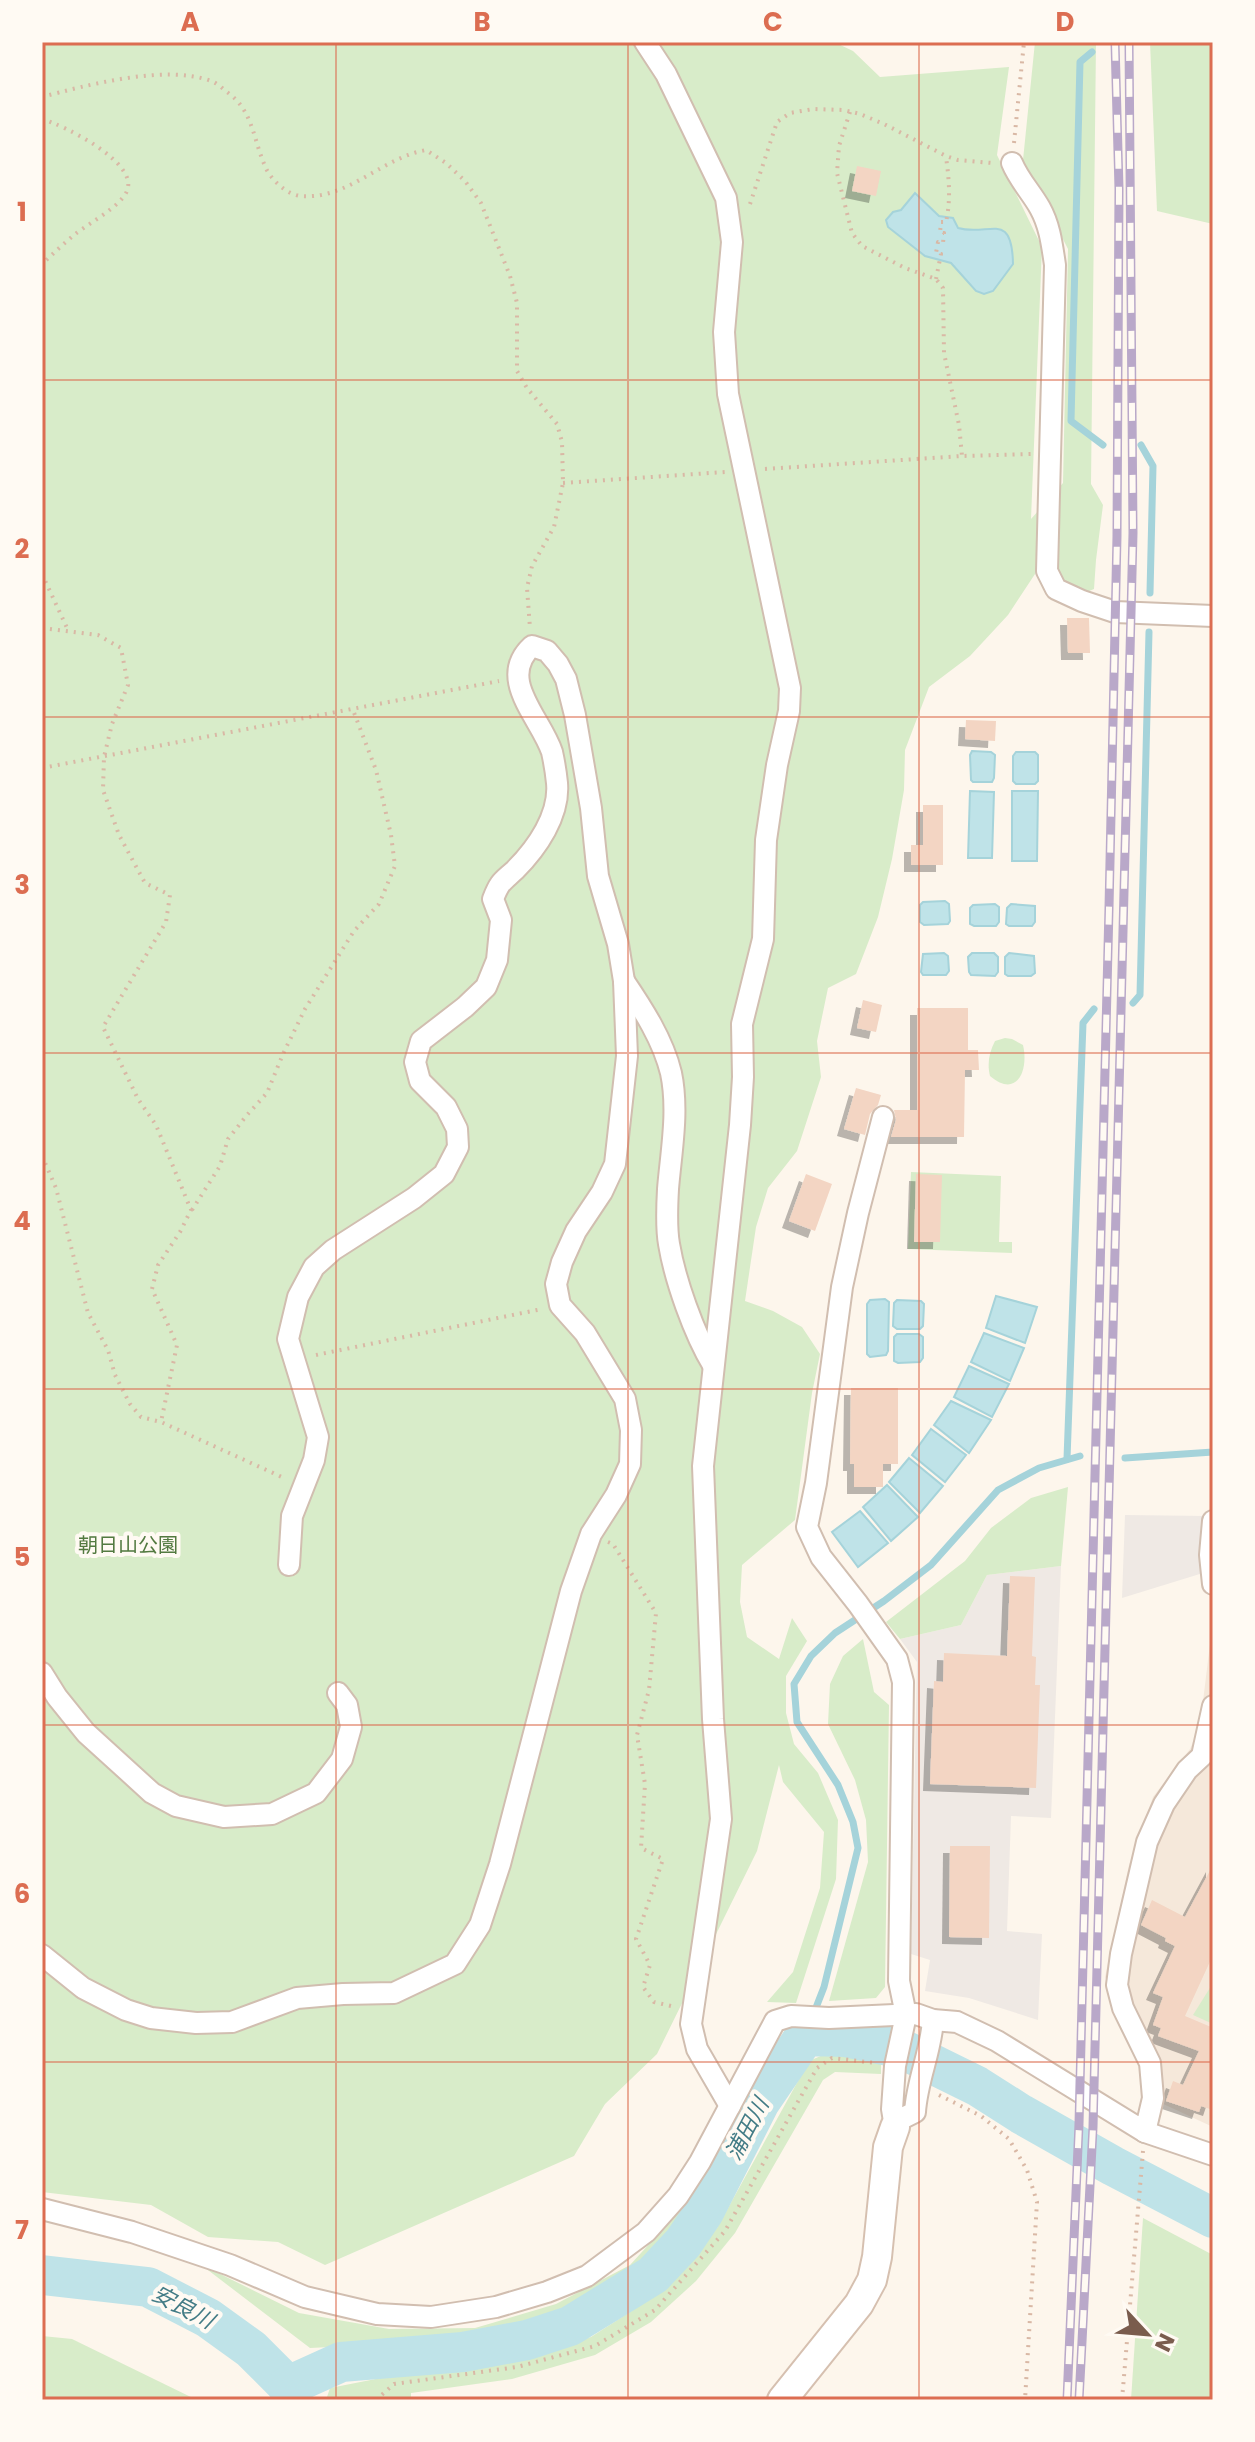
<svg xmlns="http://www.w3.org/2000/svg" width="1255" height="2442" font-family="Poppins,'Noto Sans JP',sans-serif">
	<style>
		.residential { fill: #f5e8da }
		.industrial { fill: #efe9e4 }
		.green { fill: #d8ecc9 }
		.water { fill: #bfe3e8; stroke: #a5d3da; stroke-width: 2 }
		.lines { fill: none; stroke-linecap: round; stroke-linejoin: round }
		.stream { stroke: #a5d3da; stroke-width: 7 }
		.river { stroke: #bfe3e8; stroke-width: 40 }
		.building { fill: #f3d5c3; filter: url(#shadow) }
		.street-casing { stroke: #d1beb0; stroke-width: 24 }
		.secondary-casing { stroke: #d6c0b0; stroke-width: 32 }
		.path { stroke: #d9b8a5; stroke-width: 4; stroke-dasharray: 2 6; stroke-linecap: butt }
		.street { stroke: #fff; stroke-width: 20 }
		.secondary { stroke: #fff; stroke-width: 28 }
		.rail-casing { stroke: #b9a8c9; stroke-width: 9 }
		.rail { stroke: #fffaf3; stroke-width: 6; stroke-dasharray: 18; stroke-linecap: butt }
		.grid { fill: none; stroke: #dc6d51; stroke-width: 2; stroke-opacity: 0.55 }
		.labels { text-anchor: middle; dominant-baseline: central; stroke-width: 8; stroke-linejoin: round; paint-order: stroke }
		.park-label { font-size: 20px; fill: #537a41; stroke: #fffaf3 }
		.water-label { font-size: 22px; font-style: italic; fill: #437c86; stroke: #fffaf3 }
		.neatline { fill: none; stroke: #dc6d51; stroke-width: 3 }
		.grid-label { font-size: 26px; text-anchor: middle; font-weight: bold; fill: #dc6d51 }
	</style>
	<defs>
		<filter id="shadow"><feDropShadow dx="-7" dy="7" stdDeviation="0" flood-color="#0004"/></filter>
	</defs>
	<rect width="100%" height="100%" fill="#fdf6ec"/>
	<polygon class="residential" points="1213,1637 1213,2127 1146,2096 1143,2057 1105,1977 1129,1865 1153,1797 1190,1749 1200,1726 1210,1644"/>
	<g class="industrial">
		<polygon points="1125,1515 1207,1516 1203,1573 1122,1598"/>
		<polygon points="1061,1566 1051,1818 1011,1816 1007,1931 1042,1934 1038,2020 969,1998 925,1991 930,1960 911,1954 917,1662 900,1639 961,1625 987,1575"/>
	</g>
	<g class="green">
		<polygon points="42,42 834,42 853,51 880,77 1009,67 997,155 1042,247 1031,519 1063,483 1068,249 1023,160 1035,42 1096,42 1091,484 1103,505 1096,560 1094,589 1082,594 1064,582 1057,571 1037,571 1008,615 970,656 929,687 905,750 904,790 892,859 878,917 856,974 828,988 817,1041 821,1077 797,1151 768,1188 756,1227 745,1301 773,1311 802,1327 820,1354 812,1393 795,1520 742,1565 740,1602 747,1637 779,1659 792,1618 807,1641 786,1676 786,1713 794,1744 818,1773 838,1820 836,1879 796,2003 767,2002 793,1972 820,1888 824,1832 783,1782 779,1765 757,1851 657,2054 605,2104 574,2156 325,2265 278,2242 208,2237 151,2205 42,2192"/>
		<polygon points="1150,42 1213,42 1213,224 1157,211"/>
		<path d="M1005 1038 1012 1039 1023 1045C1029 1070 1017 1099 990 1076 987 1063 989 1053 995 1041Z"/>
		<polygon points="911,1172 1001,1176 999,1242 1012,1242 1012,1253 908,1249"/>
		<polygon points="1068,1487 1061,1566 987,1575 961,1625 900,1639 886,1622 965,1561 991,1528 1031,1498"/>
		<polygon points="863,1639 874,1692 889,1705 885,1987 876,1998 829,2001 868,1862 866,1820 855,1780 828,1724 830,1684 843,1656"/>
		<polygon points="1213,1983 1213,2024 1193,2015"/>
		<polygon points="802,2028 770,2067 694,2214 644,2269 552,2321 431,2342 310,2348 200,2264 299,2313 389,2329 475,2328 556,2304 630,2265 673,2218 723,2141 785,2030"/>
		<polygon points="830,2052 881,2060 881,2074 835,2072 823,2080 735,2233 696,2281 651,2322 595,2355 512,2379 411,2393 411,2400 326,2400 330,2388 401,2374 521,2358 591,2337 658,2294 717,2228 809,2061"/>
		<polygon points="1143,2218 1213,2255 1213,2400 1131,2400"/>
		<polygon points="42,2336 72,2339 197,2400 42,2400"/>
	</g>
	<g class="water">
		<path d="M915 193 939 216 953 218 958 228C989 237 1012 209 1013 264L993 291 984 294 976 291 951 263 925 256 888 227 886 220 893 212 901 210Z"/>
		<polygon points="972,751 991,752 995,755 994,778 992,782 973,782 971,780 970,755"/>
		<polygon points="1016,752 1035,752 1038,755 1038,781 1035,784 1016,784 1013,781 1013,756"/>
		<polygon points="970,791 994,792 992,858 968,858"/>
		<polygon points="1012,791 1038,791 1037,861 1012,861"/>
		<polygon points="945,901 949,904 950,921 948,924 924,925 920,922 920,905 923,902"/>
		<polygon points="995,904 999,907 999,922 996,926 974,926 970,924 970,908 973,905"/>
		<polygon points="1011,904 1035,906 1035,922 1032,926 1009,926 1006,924 1007,908"/>
		<polygon points="944,953 948,956 949,971 946,975 923,975 921,972 923,954"/>
		<polygon points="972,953 994,953 998,957 998,972 995,976 971,975 969,972 968,957"/>
		<polygon points="1009,953 1034,956 1035,973 1031,976 1008,976 1005,974 1005,957"/>
		<polygon points="996,1296 1037,1307 1025,1343 986,1328"/>
		<polygon points="885,1299 889,1302 888,1351 886,1355 870,1357 867,1354 867,1304 870,1300"/>
		<polygon points="897,1300 921,1301 924,1304 923,1326 920,1329 897,1329 893,1326 894,1303"/>
		<polygon points="984,1333 1024,1348 1010,1381 971,1362"/>
		<polygon points="897,1334 919,1334 923,1337 923,1358 920,1362 898,1363 894,1361 894,1337"/>
		<polygon points="969,1366 1009,1384 992,1417 954,1397"/>
		<polygon points="951,1401 991,1420 969,1453 934,1425"/>
		<polygon points="931,1429 966,1455 945,1482 912,1455"/>
		<polygon points="909,1458 943,1486 920,1513 889,1482"/>
		<polygon points="887,1485 918,1517 891,1541 863,1507"/>
		<polygon points="860,1511 888,1543 858,1567 832,1532"/>
	</g>
	<g class="lines">
		<g class="stream">
			<polyline points="1092,52 1080,62 1071,421 1103,445"/>
			<polyline points="1141,445 1153,466 1150,593"/>
			<polyline points="1133,1003 1140,995 1149,632"/>
			<polyline points="1125,1458 1213,1452"/>
			<polyline points="1067,1459 1083,1023 1094,1009"/>
			<polyline points="805,2036 824,1987 858,1848 853,1822 838,1785 797,1722 794,1684 811,1656 835,1633 884,1601 931,1565 998,1490 1039,1468 1080,1456"/>
		</g>
		<g class="river">
			<polyline points="42,2275 148,2287 208,2318 251,2349 288,2386 291,2400"/>
			<polyline points="288,2386 341,2362 463,2352 527,2340 570,2326 653,2275 683,2243 704,2212 760,2102 805,2036 845,2037 902,2049 977,2086 1021,2114 1113,2166 1213,2218"/>
		</g>
	</g>
	<g class="building">
		<polygon points="857,166 881,171 876,196 852,191"/>
		<polygon points="1067,618 1089,618 1090,653 1068,653"/>
		<polygon points="966,720 996,721 995,741 965,739"/>
		<polygon points="923,805 943,805 943,865 911,865 911,845 923,845"/>
		<polygon points="863,1000 882,1005 876,1032 857,1028"/>
		<polygon points="917,1008 968,1008 968,1050 978,1050 979,1070 965,1070 964,1137 891,1137 896,1120 894,1110 917,1110"/>
		<polygon points="856,1088 881,1095 878,1105 870,1114 865,1135 844,1129"/>
		<polygon points="806,1174 832,1184 815,1231 789,1221"/>
		<polygon points="916,1174 942,1175 940,1242 914,1242"/>
		<polygon points="851,1388 898,1388 898,1464 883,1464 883,1487 854,1487 854,1464 850,1464"/>
		<polygon points="1010,1576 1035,1577 1032,1656 1036,1657 1035,1685 1040,1685 1036,1788 930,1784 934,1681 943,1682 944,1653 1007,1656"/>
		<polygon points="950,1846 990,1846 989,1938 949,1937"/>
		<polygon points="1213,1865 1213,1955 1185,2016 1211,2027 1213,2022 1213,2100 1210,2109 1201,2106 1199,2112 1166,2101 1173,2081 1183,2085 1199,2051 1158,2036 1161,2028 1153,2025 1163,1997 1153,1993 1175,1946 1165,1941 1166,1938 1141,1925 1152,1900 1185,1917"/>
	</g>
	<g class="lines">
		<g class="street-casing">
			<g id="street">
				<polyline points="645,42 666,74 726,198 732,242 724,332 728,394 790,688 789,711 777,765 766,840 763,939 742,1024 743,1077 740,1125 703,1466 713,1719 721,1819 691,2024 697,2049 730,2106"/>
				<path d="M1012 163C1019 180 1031 192 1040 208 1050 226 1052 245 1055 265L1047 571 1056 589 1082 601 1115 612 1213 616"/>
				<path d="M624 981C643 1009 663 1040 671 1073 679 1111 671 1152 668 1189 667 1207 666 1227 669 1244 675 1280 694 1334 713 1365"/>
				<path d="M883 1117 858 1213 842 1287 816 1483 807 1527 821 1557 858 1604 897 1659 903 1682 899 1981 906 2015 895 2066 892 2109 895 2127 901 2119 915 2112C917 2080 931 2052 933 2020"/>
				<polyline points="1213,1521 1210,1555 1213,1584"/>
				<polyline points="42,1673 57,1697 86,1733 152,1793 176,1806 224,1817 272,1814 316,1793 342,1759 351,1727 347,1705 338,1693"/>
				<path d="M42 1955 83 1988 126 2010 151 2018 196 2023 232 2022 297 1998 343 1994 394 1993 455 1964 480 1925 500 1864 571 1591 591 1534 616 1495 630 1464 631 1430 625 1399 585 1333 560 1305 556 1284 562 1262 576 1231 602 1192 615 1164 627 1056 624 981 618 944 598 876 591 808 575 715 566 679 558 664 547 651 532 646C496 679 541 718 552 752 554 761 556 773 557 783 560 815 537 848 515 870 502 882 500 881 493 899L501 920 497 960 486 987 465 1007 421 1041 415 1062 420 1081 446 1107 457 1129 458 1147 444 1174 414 1198 333 1250 314 1267 298 1297 288 1339 318 1437 314 1460 292 1516 289 1565"/>
				<polyline points="1145,2132 1213,2155"/>
				<polyline points="42,2209 132,2232 230,2265 305,2297 377,2314 431,2317 496,2307 547,2292 587,2276 646,2232 678,2196 700,2162 775,2021 791,2016 829,2018 916,2014 933,2020 957,2022 997,2041 1145,2132 1153,2098 1150,2063 1123,2008 1117,1985 1121,1954 1147,1842 1164,1804 1187,1770 1202,1756 1213,1706"/>
			</g>
		</g>
		<g class="secondary-casing">
			<polyline id="secondary" points="782,2400 859,2304 872,2280 877,2257 888,2147 895,2127"/>
		</g>
		<g class="path">
			<path d="M42 97C87 85 166 64 211 81 217 83 222 88 227 92 253 110 253 139 265 166 270 179 287 195 301 196 348 200 381 158 426 150L446 163 465 181 481 203 510 276 517 303V371L527 388 557 424 562 442 563 483 554 527 532 566 527 588 530 628"/>
			<polyline points="850,112 839,146 837,173 852,233 862,246 905,268 936,279 943,288 944,353 959,425 962,456"/>
			<path d="M42 119C63 125 139 162 127 191 120 207 89 223 74 235 63 244 53 254 42 264"/>
			<polyline points="1014,143 1024,42"/>
			<polyline points="750,204 777,122 790,113 813,109 844,110 860,114 884,124 946,156 958,160 992,163"/>
			<path d="M936 279 941 254 936 253 938 242 943 243 944 233H940L941 222H946C951 200 949 178 946 157"/>
			<polyline points="765,469 962,456 1032,454"/>
			<polyline points="563,483 725,472"/>
			<polyline points="42,574 68,630"/>
			<polyline points="42,628 98,635 121,648 128,685 112,724 104,757 103,790 119,835 145,883 170,895 166,922 103,1027 138,1099 156,1125 191,1210 180,1232 158,1265 152,1289 177,1345 161,1422"/>
			<polyline points="42,768 499,681"/>
			<polyline points="42,1156 56,1188 88,1313 108,1350 115,1375 130,1404 141,1417 161,1422 284,1478"/>
			<polyline points="192,1210 220,1166 228,1139 247,1115 267,1093 283,1054 305,1009 354,931 379,904 395,866 391,835 376,770 353,710"/>
			<polyline points="316,1355 542,1309"/>
			<polyline points="608,1542 613,1544 656,1613 649,1690 637,1735 645,1784 641,1848 663,1859 636,1939 650,1965 643,1987 654,2002 675,2007"/>
			<polyline points="939,2095 981,2116 1009,2139 1027,2170 1037,2202 1025,2400"/>
			<polyline points="376,2400 394,2384 517,2367 595,2346 655,2310 725,2231 817,2068 832,2058 876,2063"/>
			<polyline points="1122,2400 1143,2151"/>
		</g>
		<use href="#street" class="street"/>
		<use href="#secondary" class="secondary"/>
		<g class="rail-casing">
			<g id="rail">
				<polyline points="1067,2400 1079,2124 1109,908 1117,536 1119,189 1115,42"/>
				<polyline points="1079,2400 1093,2127 1133,533 1129,42"/>
			</g>
		</g>
		<use href="#rail" class="rail"/>
	</g>
	<path class="grid" d="M336 42V2400M628 42V2400M919 42V2400M42 380H1213M42 717H1213M42 1053H1213M42 1389H1213M42 1725H1213M42 2062H1213"/>
	<g class="labels">
		<g class="park-label">
			<text x="128" y="1545">朝日山公園</text>
		</g>
		<g class="water-label">
			<text transform="translate(747 2129) rotate(-62)">浦田川</text>
			<text transform="translate(183 2307) rotate(28)">安良川</text>
		</g>
	</g>
	<rect width="1255" height="2442" fill="none" stroke="#fffaf3" stroke-width="88"/>
	<g transform="translate(1147 2334) rotate(116)" stroke="#fffaf3" stroke-width="6" paint-order="stroke">
	<path d="M0-6L14 30L0 20L-14 30Z" fill="#7a5c4d"/>
	<text y="-12" font-size="22" font-weight="bold" text-anchor="middle" fill="#7a5c4d">N</text>
	</g>
	<rect x="44" y="44" width="1167" height="2354" class="neatline"/>
	<g class="grid-label">
		<text x="190" y="31">A</text>
		<text x="482" y="31">B</text>
		<text x="773" y="31">C</text>
		<text x="1065" y="31">D</text>
		<text x="22" y="221">1</text>
		<text x="22" y="558">2</text>
		<text x="22" y="894">3</text>
		<text x="22" y="1230">4</text>
		<text x="22" y="1566">5</text>
		<text x="22" y="1903">6</text>
		<text x="22" y="2239">7</text>
	</g>
</svg>
